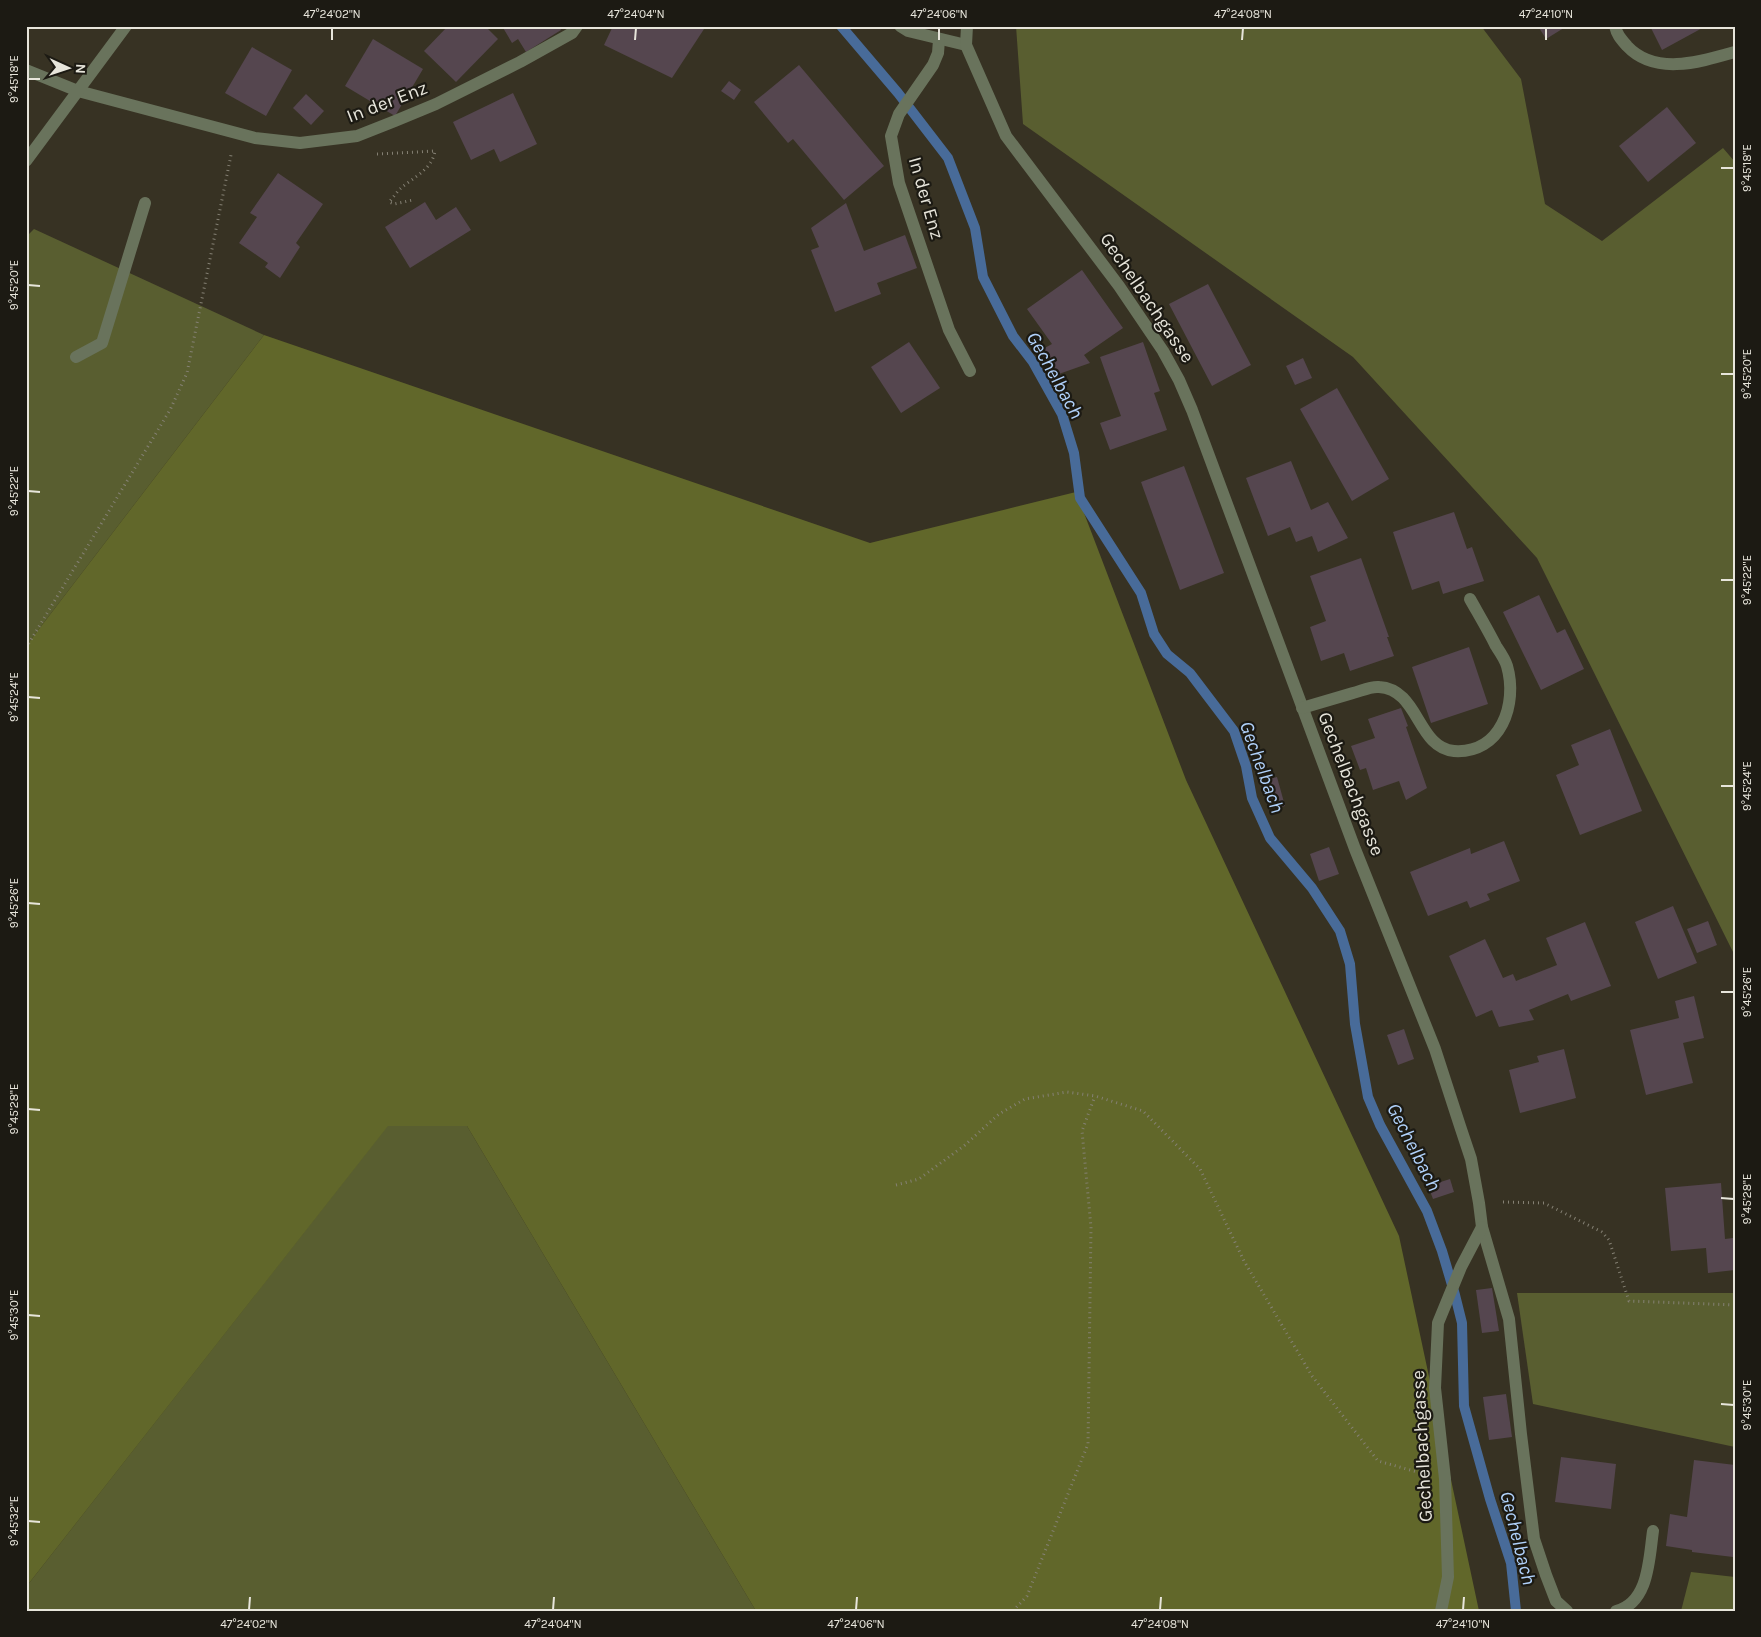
<svg xmlns="http://www.w3.org/2000/svg" width="1761" height="1637" font-family="Karla,sans-serif">
	<style>
		.green { fill: #595e30 }
		.forest { fill: #61672a }
		.lines { fill: none; stroke-linecap: round; stroke-linejoin: round }
		.stream { stroke: #486b99; stroke-width: 10 }
		.building { fill: #55464f }
		.path { stroke: #858174; stroke-width: 3; stroke-dasharray: 1 4; stroke-linecap: butt }
		.minor { stroke: #69735c; stroke-width: 12 }
		.ticks { fill: none; stroke: #e7e5db; stroke-width: 2 }
		.labels { text-anchor: middle; dominant-baseline: central; stroke-width: 4.5; stroke-linejoin: round; paint-order: stroke }
		.street-label { font-size: 19px; fill: #e7e5db; stroke: #1c1a13 }
		.water-label { font-size: 20px; font-style: italic; fill: #b0d1fa; stroke: #1c1a13 }
		.neatline { fill: none; stroke: #e7e5db; stroke-width: 2 }
		.ticks-label { font-size: 12px; text-anchor: middle; fill: #e7e5db }
	</style>
	<rect width="100%" height="100%" fill="#373223"/>
	<g class="green">
		<polygon points="1016,26 1481,26 1521,79 1545,204 1602,241 1723,148 1735,162 1735,956 1537,558 1353,357 1023,124"/>
		<polygon points="34,229 264,335 26,646 26,237"/>
		<polygon points="388,1125 467,1126 756,1611 26,1611 26,1587"/>
		<polygon points="1517,1293 1735,1293 1735,1447 1533,1404"/>
		<polygon points="1691,1572 1735,1577 1735,1611 1681,1611"/>
	</g>
	<polygon class="forest" points="264,335 870,543 1076,492 1186,780 1399,1236 1479,1611 756,1611 467,1126 388,1126 26,1587 26,646"/>
	<g class="lines">
		<polyline class="stream" points="841,26 898,93 948,158 975,228 983,277 1013,336 1033,362 1062,414 1074,453 1080,498 1141,593 1154,634 1167,654 1190,673 1234,731 1246,766 1252,798 1270,838 1312,888 1340,931 1350,964 1355,1024 1368,1097 1380,1125 1427,1211 1442,1251 1455,1295 1462,1323 1464,1406 1490,1499 1511,1563 1516,1611"/>
	</g>
	<g class="building">
		<polygon points="448,26 485,26 498,39 456,82 424,51"/>
		<polygon points="502,26 559,26 561,30 526,52 518,39 512,43"/>
		<polygon points="613,26 706,26 672,78 604,45"/>
		<polygon points="1538,26 1567,26 1546,39"/>
		<polygon points="1650,26 1706,26 1662,50"/>
		<polygon points="373,39 423,69 395,116 345,86"/>
		<polygon points="252,47 292,70 266,116 225,93"/>
		<polygon points="799,65 884,166 844,200 793,139 788,143 754,102"/>
		<polygon points="729,81 741,90 734,100 721,91"/>
		<polygon points="513,93 537,144 500,162 494,149 471,160 453,122"/>
		<polygon points="306,94 324,111 311,125 293,108"/>
		<polygon points="1667,107 1696,143 1648,182 1619,146"/>
		<polygon points="278,173 323,204 296,243 300,247 280,278 265,267 268,263 239,243 257,217 250,213"/>
		<polygon points="425,202 436,220 456,207 471,230 410,268 385,227"/>
		<polygon points="846,203 864,251 905,235 917,268 877,283 881,294 835,312 811,250 819,247 811,228"/>
		<polygon points="1082,270 1123,328 1084,355 1090,363 1056,375 1039,351 1052,344 1027,309"/>
		<polygon points="1208,284 1251,365 1212,386 1169,304"/>
		<polygon points="909,342 940,388 901,413 871,367"/>
		<polygon points="1143,342 1160,391 1154,393 1167,430 1110,450 1100,423 1121,416 1100,357"/>
		<polygon points="1303,358 1312,378 1295,385 1286,366"/>
		<polygon points="1337,388 1389,479 1352,501 1300,409"/>
		<polygon points="1291,461 1311,510 1328,502 1348,538 1318,552 1312,536 1296,542 1290,527 1268,536 1246,478"/>
		<polygon points="1184,466 1224,573 1180,590 1141,482"/>
		<polygon points="1454,512 1467,549 1472,547 1484,581 1443,594 1439,581 1412,590 1393,532"/>
		<polygon points="1361,558 1389,637 1387,637 1394,656 1350,671 1344,653 1321,661 1310,627 1326,621 1310,576"/>
		<polygon points="1539,595 1557,633 1565,629 1584,669 1541,690 1503,612"/>
		<polygon points="1469,647 1488,704 1431,723 1412,667"/>
		<polygon points="1401,708 1408,726 1406,727 1427,788 1406,800 1399,781 1373,790 1366,768 1360,770 1351,746 1375,738 1368,719"/>
		<polygon points="1610,729 1642,811 1580,835 1556,775 1579,765 1571,745"/>
		<polygon points="1277,777 1285,806 1274,809 1266,780"/>
		<polygon points="1504,841 1520,881 1487,894 1490,900 1470,908 1467,901 1428,916 1410,872 1470,848 1471,854"/>
		<polygon points="1329,847 1339,874 1319,881 1310,854"/>
		<polygon points="1673,906 1697,963 1658,979 1635,922"/>
		<polygon points="1708,921 1717,945 1697,953 1687,929"/>
		<polygon points="1585,922 1611,986 1571,1001 1568,994 1529,1010 1534,1020 1499,1027 1492,1010 1476,1017 1449,956 1485,939 1503,978 1513,974 1516,981 1557,965 1546,938"/>
		<polygon points="1694,996 1704,1038 1683,1043 1693,1083 1646,1095 1630,1030 1679,1018 1675,1001"/>
		<polygon points="1404,1029 1414,1059 1398,1065 1387,1035"/>
		<polygon points="1564,1049 1576,1098 1520,1113 1509,1070 1539,1062 1537,1056"/>
		<polygon points="1450,1179 1454,1192 1433,1199 1428,1186"/>
		<polygon points="1721,1183 1725,1239 1733,1238 1735,1270 1708,1273 1706,1248 1671,1251 1665,1188"/>
		<polygon points="1492,1288 1499,1331 1482,1333 1476,1290"/>
		<polygon points="1506,1394 1512,1437 1489,1440 1483,1397"/>
		<polygon points="1561,1457 1616,1464 1611,1509 1555,1502"/>
		<polygon points="1694,1460 1735,1465 1733,1509 1735,1510 1735,1543 1733,1557 1692,1552 1692,1550 1666,1546 1670,1514 1687,1517"/>
	</g>
	<g class="lines">
		<g class="path">
			<path d="M377 154 435 151C432 170 412 178 400 189 396 193 393 198 389 202L394 204 413 200"/>
			<polyline points="26,648 170,410 187,373 231,155"/>
			<polyline points="896,1185 919,1179 965,1145 999,1114 1025,1099 1067,1092 1095,1096 1143,1111 1200,1169 1244,1261 1312,1376 1378,1461 1421,1473"/>
			<polyline points="1503,1202 1544,1203 1602,1232 1609,1240 1629,1301 1735,1305"/>
			<polyline points="1013,1611 1027,1596 1088,1444 1091,1227 1082,1131 1095,1096"/>
		</g>
		<g class="minor">
			<polyline points="900,26 908,31 966,45"/>
			<polyline points="967,26 966,45 1006,136 1119,286 1163,351 1179,380 1192,410 1355,849 1435,1049 1460,1126 1471,1159 1479,1203 1482,1227 1509,1319 1521,1434 1534,1539 1546,1575 1556,1601 1567,1611"/>
			<path d="M1615 26C1617 35 1621 39 1627 46 1655 76 1700 62 1735 52"/>
			<polyline points="939,40 938,53 933,65 899,114 891,136 899,183 949,330 970,371"/>
			<polyline points="26,70 78,91 255,138 300,143 357,136 395,121 436,104 520,62 572,33 577,26"/>
			<polyline points="26,161 126,26"/>
			<polyline points="76,357 102,343 145,203"/>
			<path d="M1302 708C1319 703 1336 698 1353 693 1361 691 1371 686 1379 687 1419 689 1417 748 1454 751 1501 754 1518 704 1507 666 1505 659 1500 652 1496 646 1488 630 1479 615 1470 599"/>
			<polyline points="1441,1611 1448,1577 1445,1479 1435,1388 1438,1323 1461,1267 1482,1227"/>
			<path d="M1616 1611C1649 1603 1649 1559 1653 1531"/>
		</g>
	</g>
	<path class="ticks" d="M332 40V28M635 40 636 28M939 40V28M1242 40 1243 28M1546 40V28M28 79H40M1721 168H1734M28 285 40 286M1721 374H1734M28 491 40 492M1721 580H1734M28 697 40 698M1721 786H1734M28 903 40 904M1721 992H1734M28 1109 40 1110M1721 1198 1734 1199M28 1315 40 1316M1721 1404 1734 1405M28 1521 40 1522M249 1610 250 1597M553 1610 554 1597M856 1610 857 1597M1160 1610 1161 1597M1463 1610 1464 1597"/>
	<g class="labels">
		<g class="street-label">
			<text transform="translate(387 102) rotate(-21)">In der Enz</text>
			<text transform="translate(926 198) rotate(74)">In der Enz</text>
			<text transform="translate(1147 298) rotate(56)">Gechelbachgasse</text>
			<text transform="translate(1351 784) rotate(69)">Gechelbachgasse</text>
			<text transform="translate(1422 1446) rotate(-93)">Gechelbachgasse</text>
		</g>
		<g class="water-label">
			<text transform="translate(1055 375) rotate(61)">Gechelbach</text>
			<text transform="translate(1262 767) rotate(70)">Gechelbach</text>
			<text transform="translate(1414 1147) rotate(63)">Gechelbach</text>
			<text transform="translate(1518 1538) rotate(76)">Gechelbach</text>
		</g>
	</g>
	<rect width="1761" height="1637" fill="none" stroke="#1c1a13" stroke-width="55"/>
	<g transform="translate(68 68) rotate(93)" stroke="#1c1a13" stroke-width="4" paint-order="stroke">
	<path d="M0-4L9 19L0 12L-9 19Z" fill="#e7e5db"/>
	<text y="-8" font-size="14" font-weight="bold" text-anchor="middle" fill="#e7e5db">N</text>
	</g>
	<rect x="28" y="28" width="1706" height="1582" class="neatline"/>
	<g class="ticks-label">
		<text x="332" y="18">47°24'02"N</text>
		<text x="636" y="18">47°24'04"N</text>
		<text x="939" y="18">47°24'06"N</text>
		<text x="1243" y="18">47°24'08"N</text>
		<text x="1546" y="18">47°24'10"N</text>
		<text transform="translate(14 79) rotate(-90)" y="4">9°45'18"E</text>
		<text transform="translate(1747 168) rotate(-90)" y="4">9°45'18"E</text>
		<text transform="translate(14 285) rotate(-90)" y="4">9°45'20"E</text>
		<text transform="translate(1747 374) rotate(-90)" y="4">9°45'20"E</text>
		<text transform="translate(14 491) rotate(-90)" y="4">9°45'22"E</text>
		<text transform="translate(1747 580) rotate(-90)" y="4">9°45'22"E</text>
		<text transform="translate(14 697) rotate(-90)" y="4">9°45'24"E</text>
		<text transform="translate(1747 786) rotate(-90)" y="4">9°45'24"E</text>
		<text transform="translate(14 903) rotate(-90)" y="4">9°45'26"E</text>
		<text transform="translate(1747 992) rotate(-90)" y="4">9°45'26"E</text>
		<text transform="translate(14 1109) rotate(-90)" y="4">9°45'28"E</text>
		<text transform="translate(1747 1199) rotate(-90)" y="4">9°45'28"E</text>
		<text transform="translate(14 1315) rotate(-90)" y="4">9°45'30"E</text>
		<text transform="translate(1747 1405) rotate(-90)" y="4">9°45'30"E</text>
		<text transform="translate(14 1521) rotate(-90)" y="4">9°45'32"E</text>
		<text x="249" y="1628">47°24'02"N</text>
		<text x="553" y="1628">47°24'04"N</text>
		<text x="856" y="1628">47°24'06"N</text>
		<text x="1160" y="1628">47°24'08"N</text>
		<text x="1463" y="1628">47°24'10"N</text>
	</g>
</svg>
